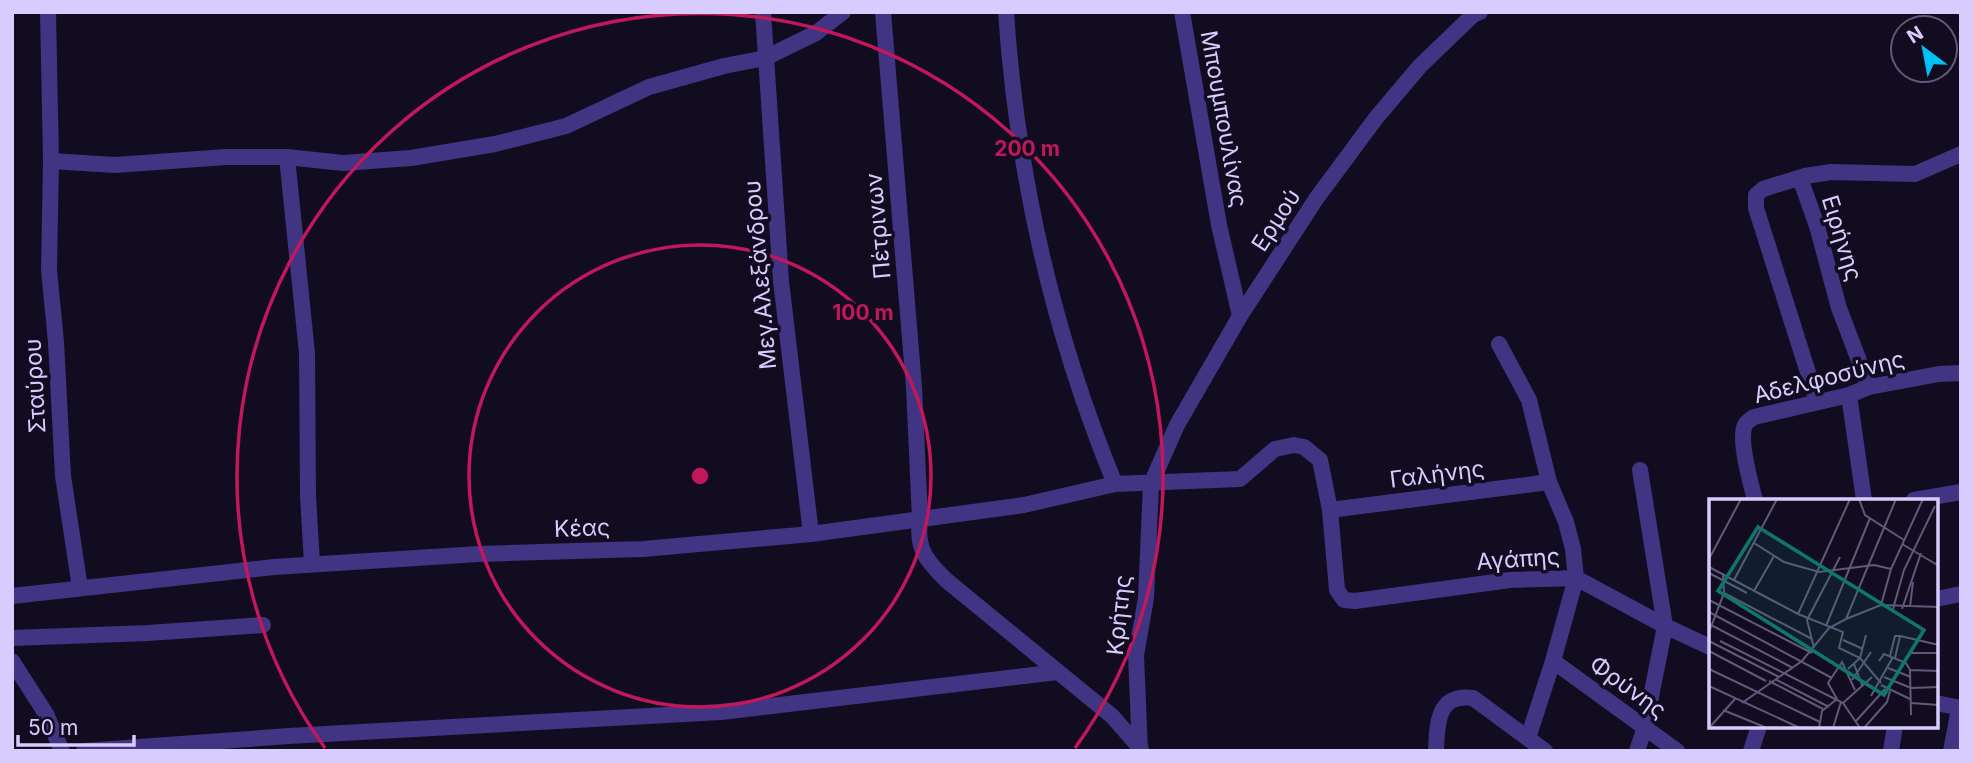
<svg xmlns="http://www.w3.org/2000/svg" width="1973" height="763" font-family="Inter,sans-serif">
	<style>
		.lines { fill: none; stroke-linecap: round; stroke-linejoin: round }
		.minor { stroke: #403483; stroke-width: 16 }
		.ring { fill: none; stroke: #c2185b; stroke-width: 3.5 }
		.labels { text-anchor: middle; dominant-baseline: central; stroke-width: 7; stroke-linejoin: round; paint-order: stroke }
		.street-label { font-size: 23px; fill: #d8ccff; stroke: #120c21 }
		.inset-road { fill: none; stroke: #61597a; stroke-width: 2 }
		.view { fill: #0f766e; fill-opacity: 0.15; stroke: #0f766e; stroke-width: 3.5 }
		.inset-edge { fill: none; stroke: #d8ccff; stroke-width: 3.5 }
		.centre { fill: #c2185b; stroke: #120c21; stroke-width: 3.5 }
		.ring-label { font-size: 21px; text-anchor: middle; font-weight: bold; fill: #c2185b; stroke: #120c21; stroke-width: 7; stroke-linejoin: round; paint-order: stroke }
	</style>
	<rect width="100%" height="100%" fill="#120c21"/>
	<g class="lines">
		<g class="minor">
			<polyline points="48,12 51,161 49,270 56,342 63,476 80,588"/>
			<polyline points="763,12 781,281 811,534"/>
			<path d="M883 12 914 387 920 519C916 549 926 560 946 580L1112 716 1141 749"/>
			<path d="M1006 12C1017 176 1053 333 1115 484"/>
			<polyline points="1182,12 1219,225 1240,316"/>
			<polyline points="287,157 307,353 308,496 312,564"/>
			<polyline points="51,161 115,165 226,157 287,157 343,163 411,158 495,144 566,126 649,87 724,66 765,58 816,33 843,12"/>
			<polyline points="1800,178 1817,226 1839,308 1869,387"/>
			<polyline points="1499,344 1529,400 1549,482 1566,522 1573,549 1576,578 1553,661 1528,738"/>
			<polyline points="1849,395 1864,500"/>
			<polyline points="1817,401 1756,208 1756,195 1763,189 1805,176 1831,172 1915,174 1961,154"/>
			<path d="M1755 500C1751 484 1738 440 1745 425 1747 421 1750 420 1754 417L1849 395 1869 387 1939 374 1961 373"/>
			<polyline points="1914,500 1961,492"/>
			<polyline points="1330,510 1549,482"/>
			<polyline points="12,596 274,567 479,554 643,549 811,534 1024,505 1115,484 1240,479 1275,449 1294,445 1304,447 1320,460 1330,510 1337,590 1344,600 1355,601 1510,580 1576,578 1665,626 1710,647"/>
			<polyline points="1936,599 1961,594"/>
			<polyline points="12,638 148,633 263,625"/>
			<polyline points="12,661 46,714 62,751"/>
			<polyline points="1553,661 1677,751"/>
			<polyline points="1936,703 1961,708"/>
			<polyline points="84,751 289,736 721,712 1058,672"/>
			<polyline points="1140,751 1136,655 1146,598 1151,484 1177,425 1240,316 1316,199 1376,118 1420,66 1473,15 1480,12"/>
			<path d="M1436 751C1437 724 1437 693 1473 698L1545 751"/>
			<polyline points="1637,751 1645,727 1665,626 1640,470"/>
			<polyline points="1751,751 1759,726"/>
			<polyline points="1891,751 1895,726"/>
			<polyline points="1951,751 1959,709"/>
		</g>
	</g>
	<g class="ring">
		<circle cx="700" cy="476" r="231"/>
		<path d="M325 748A463 463 0 1 1 1075 748"/>
	</g>
	<g class="labels">
		<g class="street-label">
			<text transform="translate(1224 119) rotate(80)">Μπουμπουλίνας</text>
			<text transform="translate(1276 220) rotate(-57)">Ερμού</text>
			<text transform="translate(878 226) rotate(-95)">Πέτρινων</text>
			<text transform="translate(1842 238) rotate(73)">Ειρήνης</text>
			<text transform="translate(760 275) rotate(-95)">Μεγ.Αλεξάνδρου</text>
			<text transform="translate(1829 377) rotate(-14)">Αδελφοσύνης</text>
			<text transform="translate(35 386) rotate(-93)">Σταύρου</text>
			<text transform="translate(1437 474) rotate(-7)">Γαλήνης</text>
			<text transform="translate(582 528) rotate(-2)">Κέας</text>
			<text transform="translate(1518 559) rotate(-4)">Αγάπης</text>
			<text transform="translate(1119 615) rotate(-84)">Κρήτης</text>
			<text transform="translate(1628 687) rotate(36)">Φρύνης</text>
		</g>
	</g>
	<g transform="translate(1709 499)">
		<rect width="229" height="229" fill="#120c21"/>
		<path class="inset-road" d="M150 0 156 16 195 41M45 44 75 63 110 73 165 66 182 70M193 45 230 67M0 60 32 0M0 68 89 115 134 133 130 149 151 159 172 184M0 74 38 94M25 81 68 0M45 92 65 57M15 94 103 140M0 101 103 154M172 106 182 70 214 0M201 108 204 83M184 110 195 71 226 7M193 110 212 54M0 113 123 179M89 115 141 0M137 120 187 0M0 125 84 169M117 127 161 19M0 133 15 94 14 76M191 137 230 146M134 141 154 150M0 142 70 178M11 142 134 204 151 229M105 149 98 121 131 58M0 152 57 182M202 154H230M181 157 186 137H191M186 159 191 137M170 162 175 155 197 164 201 171M145 165 153 186M179 169 202 178M0 170 111 223M139 170 151 159 157 136M201 171 202 216M201 171 230 172M175 178 202 189 230 188M66 180 120 208M143 181 162 153M60 182 114 210M172 186 201 200M0 187 91 229M162 197 184 158M33 204 93 162 120 129 137 120 172 106 230 108M134 204 163 178M202 204 230 206M14 211 58 229M147 222 176 190M0 229 26 200M110 229 113 212 128 200 119 184 133 163 146 191M124 229 132 203M155 229 178 203 181 192"/>
		<path class="view" d="M49 28 215 131 175 196 9 92Z"/>
		<rect width="229" height="229" class="inset-edge"/>
	</g>
	<circle cx="700" cy="476" r="10" class="centre"/>
	<g class="ring-label">
		<text x="1027" y="156">200 m</text>
		<text x="863" y="320">100 m</text>
	</g>
	<rect width="1973" height="763" fill="none" stroke="#d8ccff" stroke-width="28"/>
	<g transform="translate(1924 49) rotate(328)"><circle r="33" fill="#120c21" stroke="#61597a" stroke-width="2"/>
	<path d="M0-5L12 26L0 18L-12 26Z" fill="#00c1f7"/>
	<text y="-10" font-size="19" font-weight="bold" text-anchor="middle" fill="#d8ccff">N</text>
	</g>
	<path d="M18 735v10h116v-10" fill="none" stroke="#d8ccff" stroke-width="3.5"/>
	<text x="28" y="735" font-size="21" fill="#d8ccff" stroke="#120c21" stroke-width="5" paint-order="stroke">50 m</text>
</svg>
